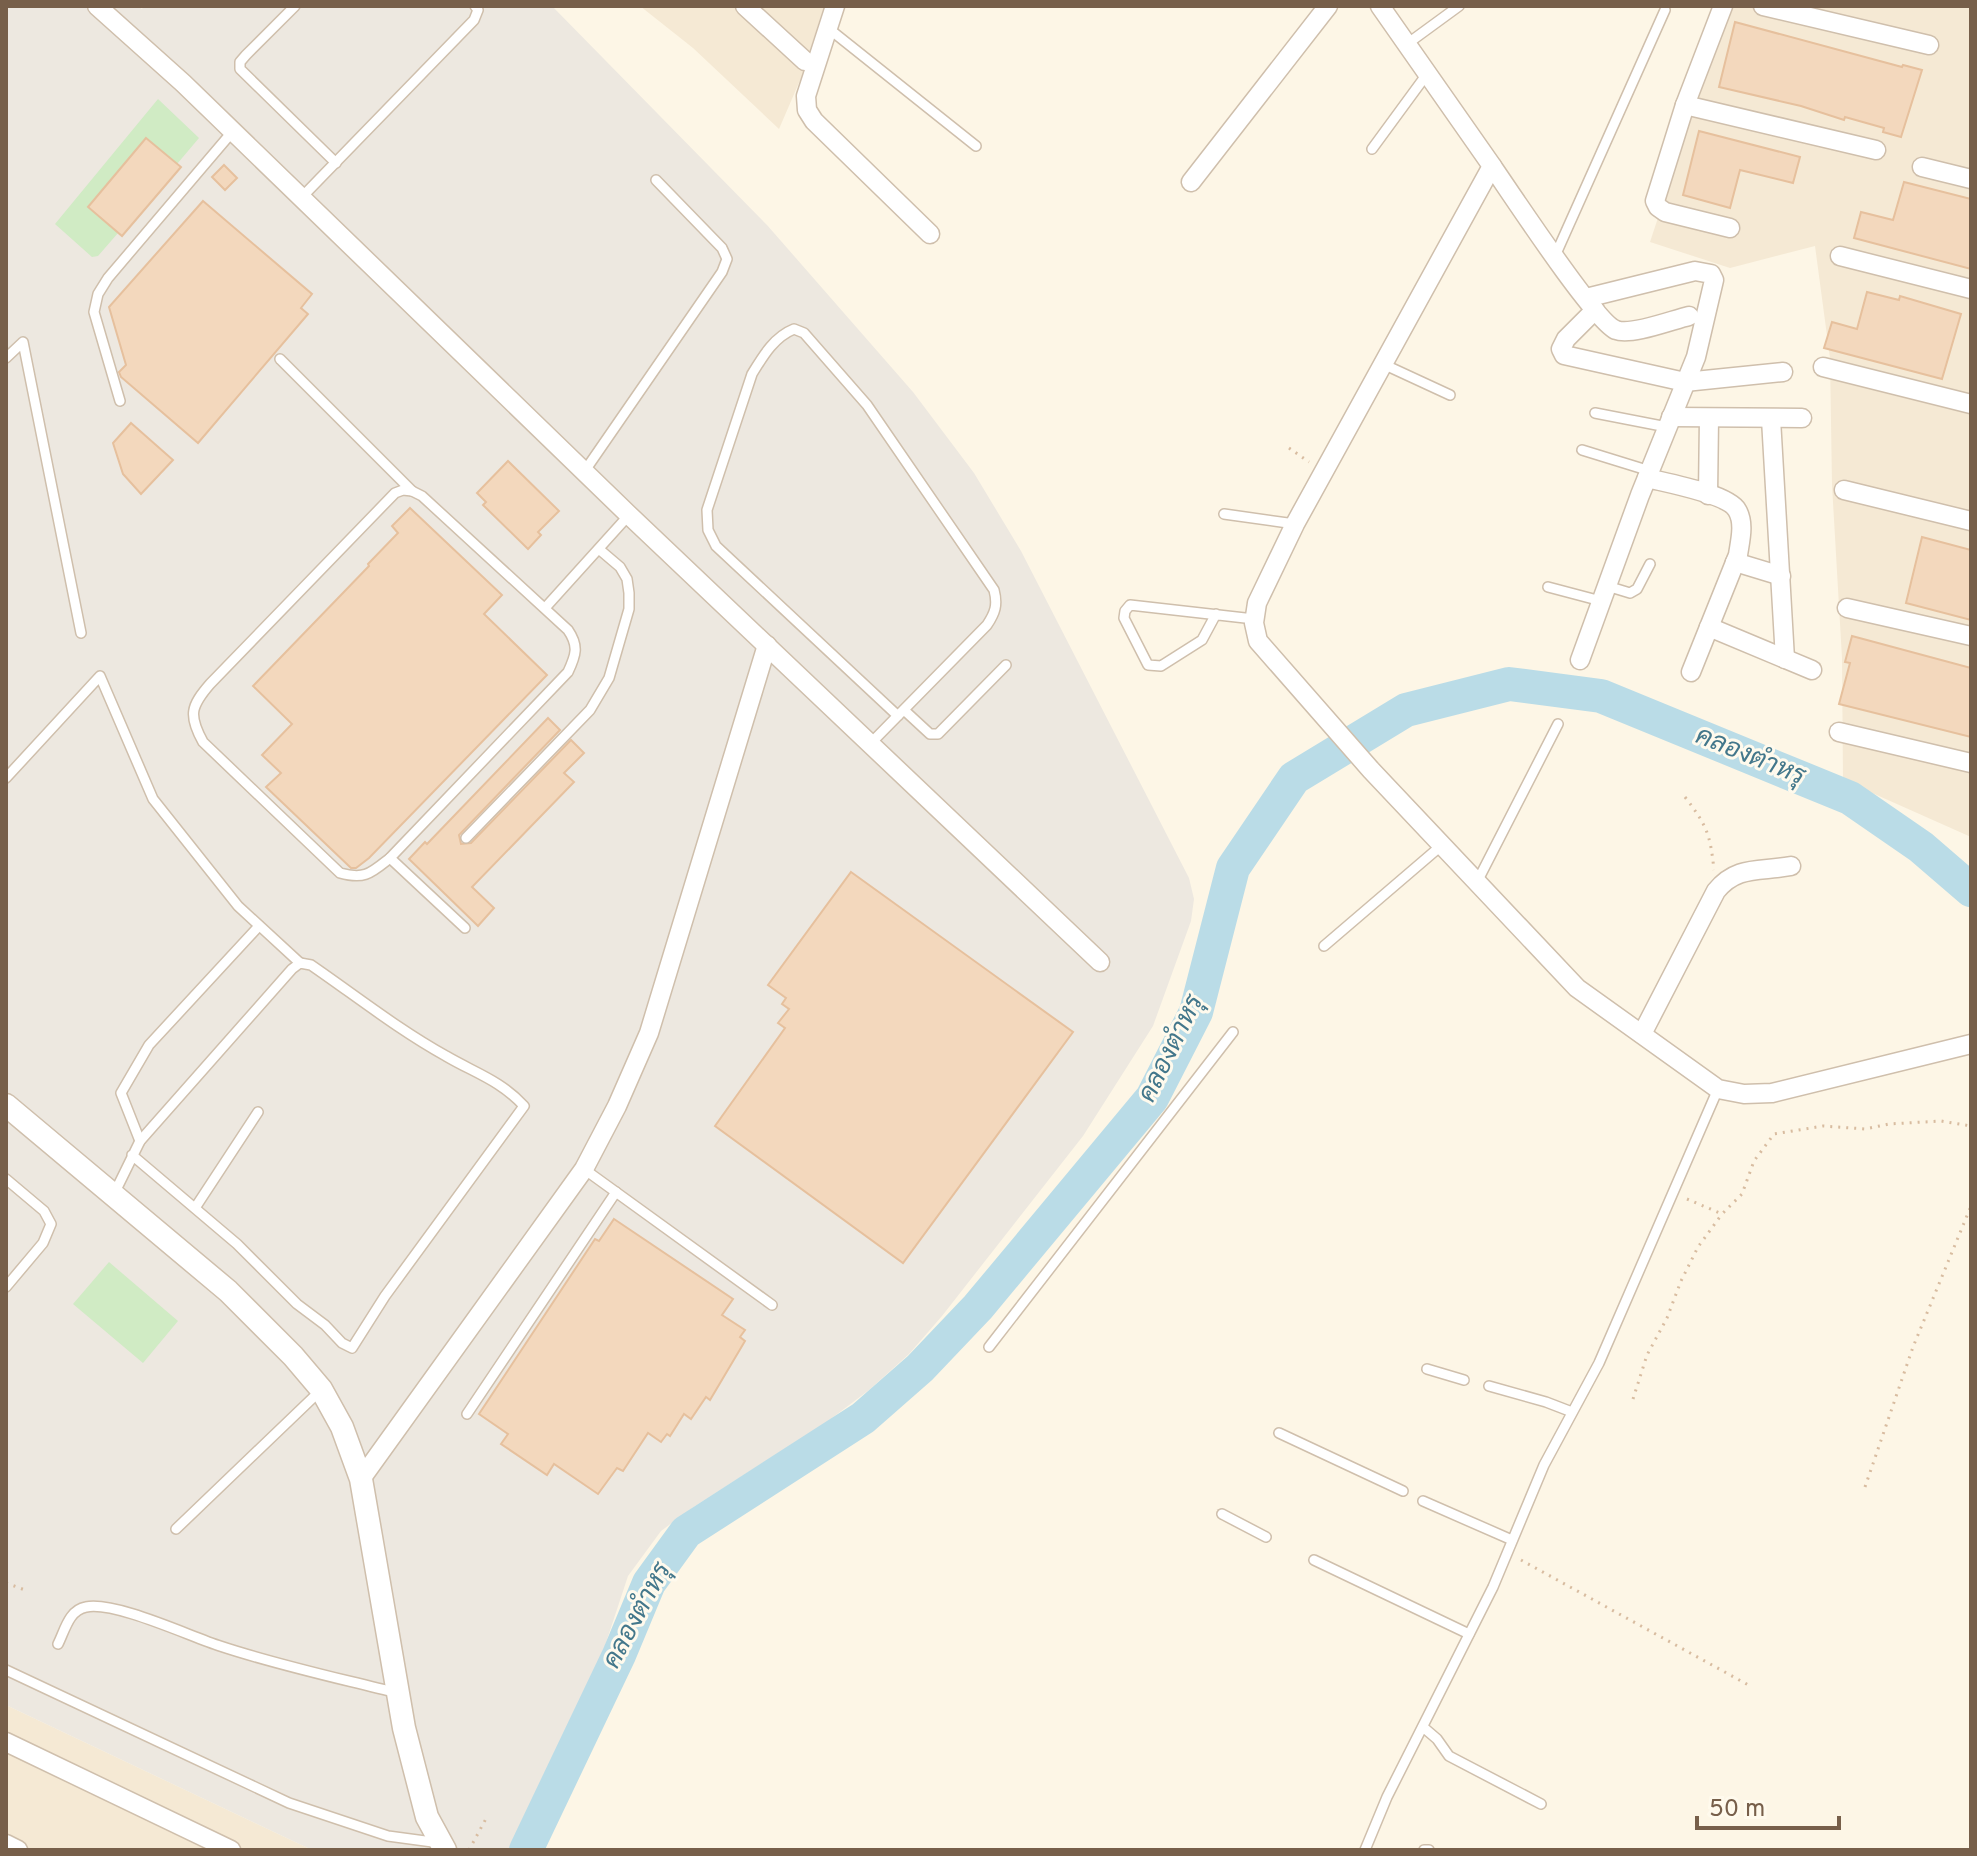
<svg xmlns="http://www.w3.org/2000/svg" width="1977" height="1856" font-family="Overpass,Sarabun,sans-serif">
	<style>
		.residential { fill: #f5e9d4 }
		.industrial { fill: #ede8e0 }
		.green { fill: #d0ebc4 }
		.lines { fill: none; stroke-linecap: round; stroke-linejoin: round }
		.river { stroke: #badce7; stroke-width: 34 }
		.building { fill: #f3d8bd; stroke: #e6c09d; stroke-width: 2 }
		.service-casing { stroke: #cfbfac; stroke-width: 12 }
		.minor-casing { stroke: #cfbfac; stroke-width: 21 }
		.tertiary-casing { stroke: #cfbfac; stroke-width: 25 }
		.path { stroke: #d8bca0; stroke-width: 3; stroke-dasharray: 2 6; stroke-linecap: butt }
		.service { stroke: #fff; stroke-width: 9 }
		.minor { stroke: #fff; stroke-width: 18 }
		.tertiary { stroke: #fff; stroke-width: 22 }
		.labels { text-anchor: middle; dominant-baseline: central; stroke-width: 6; stroke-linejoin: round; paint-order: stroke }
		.water-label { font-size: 26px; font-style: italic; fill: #43778b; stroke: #fffaed }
	</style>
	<rect width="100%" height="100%" fill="#fdf6e6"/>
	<g class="residential">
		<polygon points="640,6 824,6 801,78 779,129 693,48"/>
		<polygon points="1728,6 1971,6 1971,837 1843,780 1842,658 1832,485 1830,358 1815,246 1730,268 1650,242"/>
		<polygon points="6,1705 312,1850 6,1850"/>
	</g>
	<polygon class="industrial" points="6,6 137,6 142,9 144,6 552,6 767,225 913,392 974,473 1021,551 1189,878 1194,899 1191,921 1153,1026 1083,1136 942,1316 909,1354 869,1390 828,1421 692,1508 661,1531 628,1576 590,1691 514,1850 312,1850 6,1705"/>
	<g class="green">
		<polygon points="158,99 199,138 177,164 146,138 88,206 118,233 98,256 92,257 55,224"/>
		<polygon points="109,1262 178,1321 143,1363 73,1304"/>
	</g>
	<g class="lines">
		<polyline class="river" points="526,1850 619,1655 649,1583 686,1532 863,1418 920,1368 978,1307 1152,1098 1196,1012 1233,868 1294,778 1406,710 1509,684 1601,696 1850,798 1921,847 1971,890"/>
	</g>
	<g class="building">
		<polygon points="1735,22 1902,67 1903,65 1922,70 1901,137 1883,132 1884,128 1845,117 1844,120 1801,106 1719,87"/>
		<polygon points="1699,131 1800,157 1793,183 1740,170 1730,208 1683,195"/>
		<polygon points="146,138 181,167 122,236 88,207"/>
		<polygon points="224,165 237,178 225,190 212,177"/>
		<polygon points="1904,182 1971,199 1971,269 1854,238 1861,212 1893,220"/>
		<polygon points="203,201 312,294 301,308 308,314 198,443 121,377 119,372 126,365 109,307"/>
		<polygon points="1867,292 1899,300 1900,296 1961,314 1942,379 1824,348 1832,322 1857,329"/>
		<polygon points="131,423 173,460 141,494 123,474 113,443"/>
		<polygon points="508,461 559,511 538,532 541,535 528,549 483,505 486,502 477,493"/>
		<polygon points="410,508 502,595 484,614 547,675 369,858 356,868 351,868 266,787 281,773 262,755 292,724 253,686 369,566 368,564 398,533 392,526"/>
		<polygon points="1922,537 1971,550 1971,620 1906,603"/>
		<polygon points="1852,636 1971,668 1971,737 1839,704 1850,663 1845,662"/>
		<polygon points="548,718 560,730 459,835 461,844 471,843 571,740 584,753 564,773 574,782 472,887 494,908 478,926 409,859 425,842 427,844"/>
		<polygon points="851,872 1073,1032 903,1263 715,1126 785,1028 778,1023 789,1009 782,1004 786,998 768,985"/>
		<polygon points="614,1219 733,1299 722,1315 745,1330 740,1337 745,1341 710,1400 706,1397 691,1419 684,1414 670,1436 667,1434 661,1442 648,1433 623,1471 617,1468 598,1494 554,1464 547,1475 501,1444 508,1434 479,1414 595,1239 599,1241"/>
	</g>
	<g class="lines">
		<g class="service-casing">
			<g id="service">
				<polyline points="295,6 246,55 240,62 240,69 336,163"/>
				<polyline points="828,28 976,146"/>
				<polyline points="1407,44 1459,6"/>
				<polyline points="1372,149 1427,74"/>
				<polyline points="301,198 474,20 478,10 475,6"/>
				<polyline points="1555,256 1665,10"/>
				<polyline points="6,358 23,342 81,633"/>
				<polyline points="280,359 412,491"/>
				<polyline points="1383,364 1450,395"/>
				<polyline points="120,401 94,312 98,294 108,278 233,131"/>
				<polyline points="1595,413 1667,427"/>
				<polyline points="1582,450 1650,471"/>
				<polyline points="584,472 722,272 727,259 722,248 656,180"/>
				<path d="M403 490 412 491 422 496 568 630C579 646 576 655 568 672L390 858C371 873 365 880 340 873L203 742C188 715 191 706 210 684L395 493Z"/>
				<polyline points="1224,514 1295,524"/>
				<polyline points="1607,586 1630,593 1637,589 1650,564"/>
				<polyline points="1548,587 1601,601"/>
				<polyline points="545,608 629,515"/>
				<polyline points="1216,614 1202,640 1161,666 1148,665 1124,618 1125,611 1130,605 1254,619"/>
				<polyline points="904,710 930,734 938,734 1006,665"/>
				<path d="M871 743 987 625C995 613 998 605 994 590L867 405 804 333 794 329C774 337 763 356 752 374L707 510 708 530 716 546 898 716"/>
				<polyline points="6,778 100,676 153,799 238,906 300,963"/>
				<polyline points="466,838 590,710 609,678 629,609 629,593 627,579 620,567 600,550"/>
				<polyline points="390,858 465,928"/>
				<polyline points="1477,882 1558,724"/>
				<polyline points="1324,946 1442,845"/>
				<polyline points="140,1141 121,1093 149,1045 259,926"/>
				<polyline points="584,1169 772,1305"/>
				<polyline points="6,1179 44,1211 51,1224 43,1243 6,1287"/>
				<path d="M114 1194 140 1141 292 969 300 963 311 965C356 996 399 1030 446 1056 475 1073 500 1080 524 1106L385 1296 352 1348 342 1343 325 1325 297 1304 237 1244 132 1155"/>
				<polyline points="195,1208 258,1112"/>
				<polyline points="989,1347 1233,1032"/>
				<polyline points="1427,1369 1464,1380"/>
				<polyline points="1489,1386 1546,1402 1572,1412"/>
				<polyline points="467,1414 616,1192"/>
				<polyline points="1279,1433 1403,1491"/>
				<polyline points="1423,1501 1512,1540"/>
				<polyline points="1222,1514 1266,1537"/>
				<polyline points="176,1529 321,1390"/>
				<polyline points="1314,1560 1469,1634"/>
				<path d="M58 1644C65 1630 69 1610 86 1607 115 1601 189 1636 220 1646 277 1665 338 1678 397 1693"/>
				<polyline points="6,1670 289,1803 388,1836 440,1843"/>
				<polyline points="1423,1727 1437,1739 1449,1756 1541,1804"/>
				<polyline points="1365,1850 1387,1797 1493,1587 1544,1465 1599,1363 1718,1089"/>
				<polyline points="1424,1850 1429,1850"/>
			</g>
		</g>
		<g class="minor-casing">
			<g id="minor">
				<polyline points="97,6 183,83 629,515 1100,962"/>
				<polyline points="745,6 805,61"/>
				<polyline points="835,6 806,96 807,110 814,121 930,234"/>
				<polyline points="1380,6 1492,166 1295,524 1257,603 1254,623 1258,641 1371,770 1577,988 1718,1089 1744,1094 1772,1093 1971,1044"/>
				<polyline points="1723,6 1685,105 1655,201 1658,207 1665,212 1730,228"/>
				<polyline points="1763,6 1929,45"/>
				<polyline points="1685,105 1876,150"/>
				<path d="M1492 166C1510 192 1596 323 1616 330 1631 336 1672 320 1689 316"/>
				<polyline points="1922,167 1971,179"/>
				<polyline points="1191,182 1328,6"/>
				<polyline points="1840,256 1971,289"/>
				<polyline points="1595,310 1566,339 1561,349 1564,355 1685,382 1783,372"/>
				<polyline points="1823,367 1971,404"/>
				<polyline points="1671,417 1802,418"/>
				<polyline points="1771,419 1785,659"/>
				<path d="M1647 478C1667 483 1728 494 1737 510 1745 523 1740 541 1738 555L1691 672"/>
				<polyline points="1844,490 1971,521"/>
				<polyline points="1708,495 1709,418"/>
				<polyline points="1735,562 1781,576"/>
				<polyline points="1847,608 1971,636"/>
				<polyline points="1709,627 1812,670"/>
				<polyline points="1580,660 1640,495 1696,357 1714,280 1711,274 1695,271 1586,298"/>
				<polyline points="1839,732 1971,763"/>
				<path d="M1642 1034 1716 891C1737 865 1760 872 1791 866"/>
				<polyline points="361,1479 584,1169 617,1106 649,1033 767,645"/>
				<polyline points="6,1742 231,1850"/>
				<polyline points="6,1844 18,1850"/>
			</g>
		</g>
		<g class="tertiary-casing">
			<polyline id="tertiary" points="6,1105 228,1291 293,1356 321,1389 342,1427 361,1479 404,1728 427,1817 445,1850"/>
		</g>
		<g class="path">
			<polyline points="1289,448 1309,462"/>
			<path d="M1685 797C1707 826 1710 833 1714 870"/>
			<polyline points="1687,1199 1722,1214 1742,1194 1754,1161 1774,1134 1823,1126 1865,1129 1889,1124 1941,1121 1971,1126"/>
			<polyline points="1633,1399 1647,1355 1667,1318 1681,1281 1698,1247 1722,1214"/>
			<polyline points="1865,1487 1913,1347 1971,1206"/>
			<polyline points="1521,1560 1752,1687"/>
			<polyline points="6,1583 25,1590"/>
			<polyline points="469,1850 488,1815"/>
		</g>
		<use href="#service" class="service"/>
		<use href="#minor" class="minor"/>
		<use href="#tertiary" class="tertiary"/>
	</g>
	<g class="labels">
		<g class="water-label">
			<text transform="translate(1750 757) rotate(22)">คลองตำหรุ</text>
			<text transform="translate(1172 1049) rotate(-64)">คลองตำหรุ</text>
			<text transform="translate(638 1616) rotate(-62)">คลองตำหรุ</text>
		</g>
	</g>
	<rect width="1977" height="1856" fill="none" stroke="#775f4a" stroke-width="16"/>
	<path d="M1697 1816v12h142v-12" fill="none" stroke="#775f4a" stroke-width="4"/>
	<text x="1709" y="1816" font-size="24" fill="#775f4a" stroke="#fffaed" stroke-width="6" paint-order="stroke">50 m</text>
</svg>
